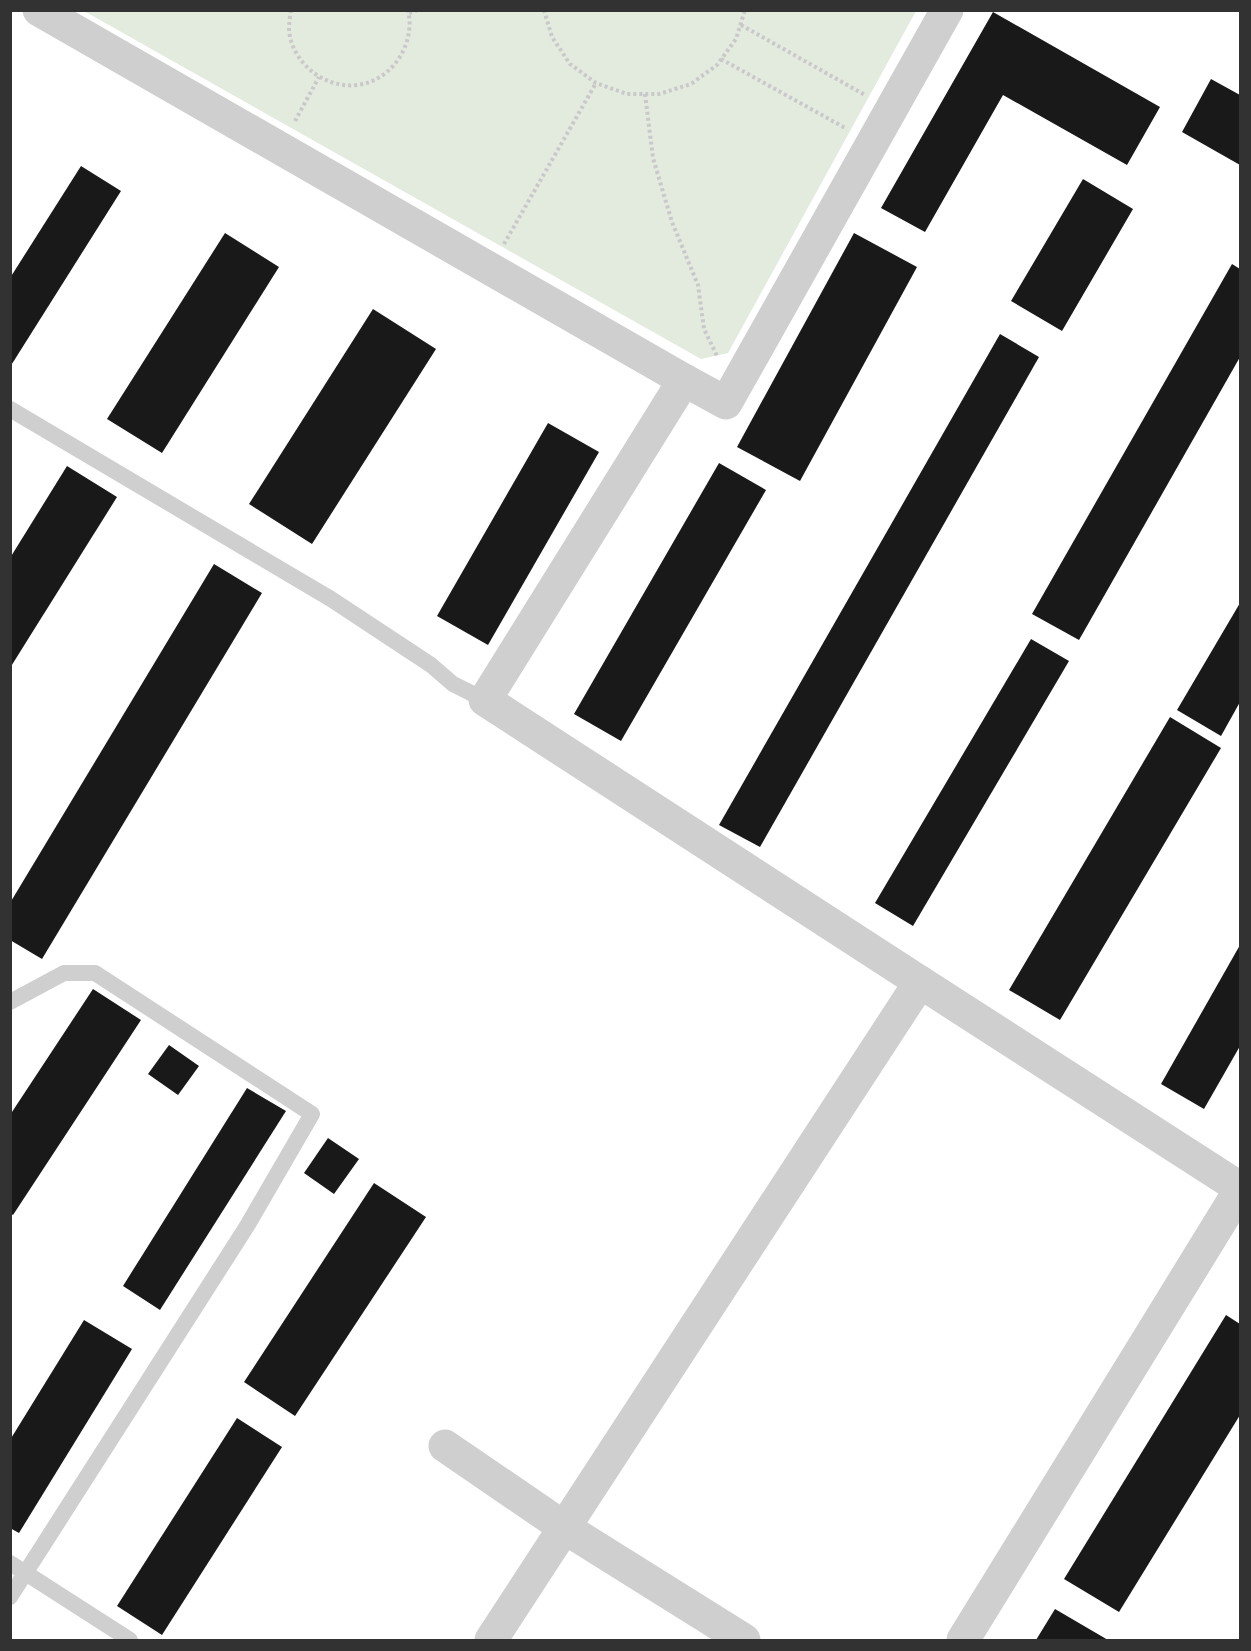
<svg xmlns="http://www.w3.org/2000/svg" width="1251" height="1651" font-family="Helvetica,sans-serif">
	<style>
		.green { fill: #e3eade }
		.building { fill: #191919 }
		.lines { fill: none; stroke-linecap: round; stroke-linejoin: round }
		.path { stroke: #c9c9c9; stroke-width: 4; stroke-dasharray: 3 3; stroke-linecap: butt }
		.service { stroke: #cfcfcf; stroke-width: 16 }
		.minor { stroke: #cfcfcf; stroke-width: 33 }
		.tertiary { stroke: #cfcfcf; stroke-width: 33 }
	</style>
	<rect width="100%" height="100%" fill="#fff"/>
	<polygon class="green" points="84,11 916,10 916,11 728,353 701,359"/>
	<g class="building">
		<polygon points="993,12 1160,107 1127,165 1003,95 925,232 881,208"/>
		<polygon points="1211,79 1240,95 1240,165 1182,132"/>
		<polygon points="81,166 121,191 10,367 10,278"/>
		<polygon points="1083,179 1133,209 1062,331 1011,301"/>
		<polygon points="225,233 279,267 162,453 107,419"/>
		<polygon points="854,233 917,267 800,481 737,447"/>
		<polygon points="1232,264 1240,269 1240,357 1079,640 1032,614"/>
		<polygon points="373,309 436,349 312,544 249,504"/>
		<polygon points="1000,334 1039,357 760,847 719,825"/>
		<polygon points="548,423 599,452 488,645 437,616"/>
		<polygon points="719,463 766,490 621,741 574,714"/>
		<polygon points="67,466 117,497 10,668 10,558"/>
		<polygon points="214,564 262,593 42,959 10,940 10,903"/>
		<polygon points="1240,603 1240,702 1221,736 1177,710"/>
		<polygon points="1031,639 1069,661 913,926 875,903"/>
		<polygon points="1170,717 1221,748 1060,1020 1009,990"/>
		<polygon points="1240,945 1240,1046 1204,1109 1161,1084"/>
		<polygon points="93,989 141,1020 13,1215 10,1213 10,1115"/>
		<polygon points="169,1045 199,1066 178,1095 148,1074"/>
		<polygon points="247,1088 286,1111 160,1310 123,1286"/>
		<polygon points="328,1138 359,1159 334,1194 304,1173"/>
		<polygon points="374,1183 426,1217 295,1416 244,1382"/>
		<polygon points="1226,1315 1240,1324 1240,1415 1119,1612 1064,1579"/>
		<polygon points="84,1320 132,1349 19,1533 10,1528 10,1440"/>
		<polygon points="237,1418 282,1447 162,1635 117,1606"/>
		<polygon points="1055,1609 1108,1640 1036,1640"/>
	</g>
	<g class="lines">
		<g class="path">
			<path d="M291 10C290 16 289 23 289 29 291 62 324 89 357 85 392 81 416 44 408 10"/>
			<polyline points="544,10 552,37 570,64 596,83 627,94 659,94 691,84 717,65 736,39 745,10"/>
			<polyline points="409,13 418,10"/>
			<polyline points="741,25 865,95"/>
			<polyline points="721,59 847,129"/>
			<polyline points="645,94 653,158 672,222 698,285 704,329 717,356"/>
			<polyline points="295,121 319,77"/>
			<polyline points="504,244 596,83"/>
		</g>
		<g class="service">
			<polyline points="10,409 331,599 431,665 453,684 485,700"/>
			<polyline points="10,1002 64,973 95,973 312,1114 247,1226 10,1597"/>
			<polyline points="10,1563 130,1640"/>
		</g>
		<g class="minor">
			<polyline points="39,10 684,380"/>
			<polyline points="947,10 726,403 684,380 485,700 920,982 1240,1188"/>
			<polyline points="445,1446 565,1528 744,1640"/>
			<polyline points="491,1640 920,982"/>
		</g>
		<polyline class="tertiary" points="963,1640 1240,1190"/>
	</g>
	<rect width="1251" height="1651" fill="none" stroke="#323232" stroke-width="24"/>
</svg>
